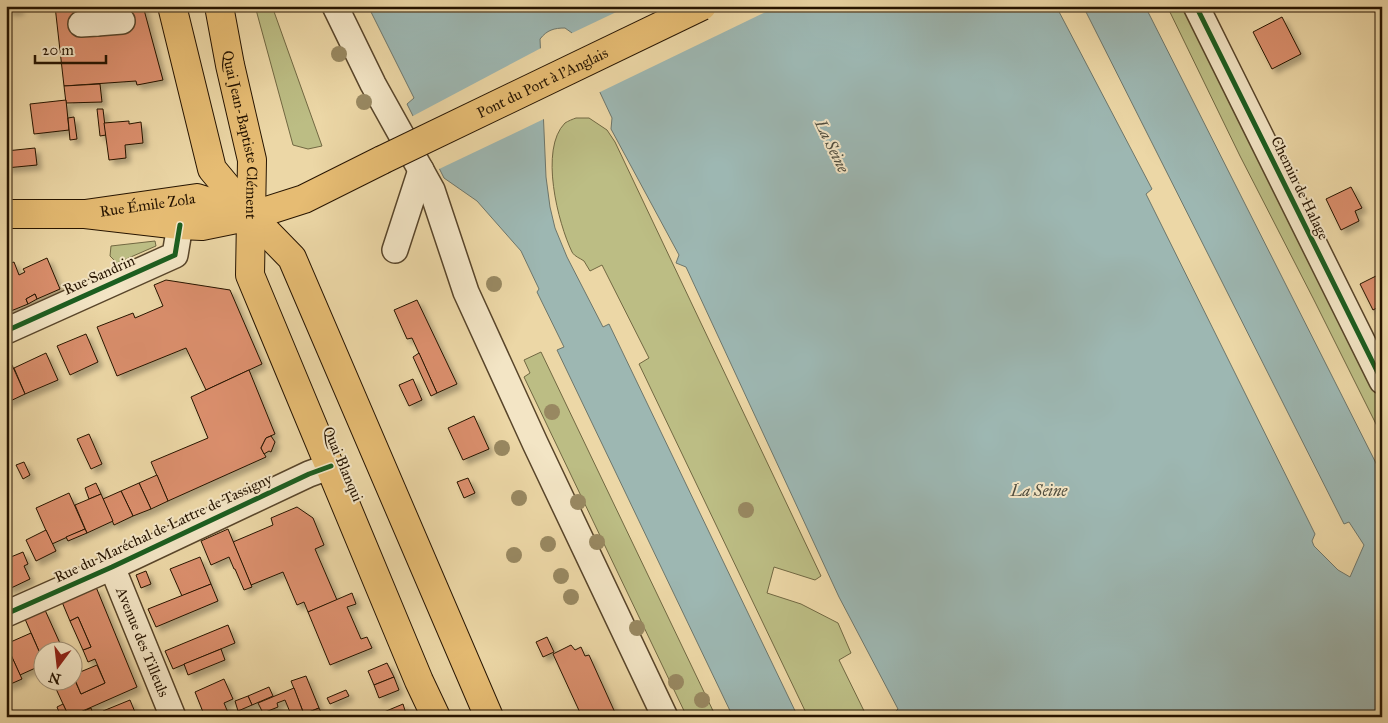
<svg xmlns="http://www.w3.org/2000/svg" width="1388" height="723" font-family="'IM FELL Great Primer',serif">
	<style>
		.green { fill: #bcbd84; stroke: #716842 }
		.water { fill: #9db7b2; stroke: #6d766b }
		.pier { fill: #ecd7a6 }
		.building { fill: #db8f6d; stroke: #261400; filter: url(#shadow) }
		.lines { fill: none; stroke-linecap: round; stroke-linejoin: round }
		.minor-casing { stroke: #58452a; stroke-width: 28 }
		.major-casing { stroke: #261400; stroke-width: 30 }
		.minor { stroke: #f3e5c5; stroke-width: 25 }
		.major { stroke: #e6bc73; stroke-width: 28 }
		.major-bridge-casing { stroke: #261400; stroke-width: 30; stroke-linecap: butt }
		.major-bridge { stroke: #e6bc73; stroke-width: 28 }
		.cycleway-casing { stroke: #f3e5c5; stroke-width: 8 }
		.cycleway { stroke: #1b5e20; stroke-width: 5 }
		.tree { fill: #988861 }
		.labels { text-anchor: middle; dominant-baseline: central; stroke-width: 4; stroke-linejoin: round; paint-order: stroke }
		.street-label { font-size: 15px; fill: #261400; stroke: #f3e5c5 }
		.water-label { font-size: 16px; font-style: italic; fill: #504d3e; stroke: #f3e5c5 }
	</style>
	<defs>
		<filter id="shadow"><feDropShadow dx="4.5" dy="4.5" stdDeviation="2.5" flood-color="#0004"/></filter>
	</defs>
	<rect width="100%" height="100%" fill="#ecd7a6"/>
	<filter id="stains"><feTurbulence type="fractalNoise" baseFrequency=".004" numOctaves="4"/><feColorMatrix values="0 0 0 0 .2 0 0 0 0 .09 0 0 0 0 .02 0 0 0 .5 -.17"/></filter>
	<radialGradient id="worn" r=".72"><stop offset=".6" stop-color="#630" stop-opacity="0"/><stop offset="1" stop-color="#630" stop-opacity=".3"/></radialGradient>
	<g class="green">
		<polygon points="255,6 272,6 322,146 308,149 293,145"/>
		<polygon points="1167,6 1186,6 1382,398 1382,436 1314,300 1240,156"/>
		<path d="M576 118H589L607 130 615 142 821 576 815 580 774 567 767 593 801 604 838 623 851 653 839 660 867 717H808L639 364 649 358 602 265 590 271C588 268 586 264 584 261 580 258 575 257 572 252 558 223 539 149 565 123 568 121 573 119 576 118Z"/>
		<polygon points="155,241 156,246 117,263 110,256 111,246"/>
		<polygon points="541,352 716,717 687,717 524,377 530,373 524,360"/>
	</g>
	<path class="water" d="M368 6H1056L1152 189 1146 194 1315 534 1312 541 1314 546 1338 570 1350 577 1364 545 1349 522 1344 524 1083 6H1145L1382 475V717H890L898 709 839 597 686 267 676 263 679 255 611 129 612 118 572 33 565 28C554 28 547 30 540 39L546 177 550 207 555 228 567 257 603 327 609 324 798 717H733L557 350 564 347 537 292 539 289 521 251 477 201 444 178 407 104 414 98Z"/>
	<g class="pier">
		<polygon points="629,6 778,6 598,93 570,34"/>
		<polygon points="543,47 546,118 437,170 411,117"/>
	</g>
	<g class="building">
		<polygon points="6,6 19,6 19,10 10,11 9,9 6,9"/>
		<polygon points="55,6 83,6 79,12 118,9 115,6 143,6 163,80 137,85 136,81 64,86"/>
		<polygon points="1376,6 1382,6 1382,21 1381,21"/>
		<polygon points="1282,17 1301,54 1272,69 1253,32"/>
		<polygon points="100,84 102,102 66,103 64,86"/>
		<polygon points="66,100 69,130 34,134 30,104"/>
		<polygon points="97,109 103,109 106,135 100,136"/>
		<polygon points="74,117 77,139 70,140 68,118"/>
		<polygon points="129,121 129,124 141,122 143,143 125,145 126,158 109,160 104,123"/>
		<polygon points="35,148 37,165 6,168 6,151"/>
		<polygon points="1351,187 1362,208 1355,211 1359,221 1341,230 1326,199"/>
		<polygon points="47,258 60,289 37,299 35,294 26,299 28,304 6,313 6,265 14,262 19,275 25,272 23,269"/>
		<polygon points="1382,273 1382,305 1373,310 1360,284"/>
		<polygon points="166,280 230,290 262,364 206,390 186,348 117,376 97,327 133,313 135,318 163,306 154,285"/>
		<polygon points="35,294 37,299 28,304 26,299"/>
		<polygon points="417,300 457,384 437,393 412,338 407,339 394,310"/>
		<polygon points="86,334 98,362 70,375 57,346"/>
		<polygon points="46,353 58,380 25,394 14,368"/>
		<polygon points="419,353 437,393 431,396 413,357"/>
		<polygon points="12,365 25,394 6,403 6,368"/>
		<polygon points="249,370 275,434 266,438 261,448 266,457 168,501 151,462 208,438 191,397"/>
		<polygon points="413,379 422,400 409,406 399,385"/>
		<polygon points="474,416 489,449 463,460 448,428"/>
		<polygon points="89,434 102,464 91,469 77,439"/>
		<polygon points="271,436 275,442 271,452 269,451 264,454 261,448 266,438"/>
		<polygon points="24,462 30,475 23,479 16,465"/>
		<polygon points="157,475 168,501 151,509 139,483"/>
		<polygon points="468,478 475,493 464,498 457,482"/>
		<polygon points="96,483 101,494 89,499 85,488"/>
		<polygon points="139,483 151,509 133,516 121,491"/>
		<polygon points="121,491 133,516 114,525 103,499"/>
		<polygon points="69,493 85,529 52,544 36,508"/>
		<polygon points="101,494 113,521 87,533 75,505"/>
		<polygon points="297,507 313,518 324,545 315,549 337,600 308,612 304,602 297,605 283,572 251,585 233,542 273,525 271,518"/>
		<polygon points="85,529 87,533 68,541 66,537"/>
		<polygon points="228,529 252,587 244,590 235,569 234,569 229,557 211,565 201,541"/>
		<polygon points="46,530 56,551 36,561 26,540"/>
		<polygon points="23,552 28,564 24,566 30,579 9,589 6,582 6,559"/>
		<polygon points="200,557 211,584 182,596 170,569"/>
		<polygon points="146,571 151,584 141,588 136,575"/>
		<polygon points="211,584 218,601 156,627 148,609"/>
		<polygon points="96,587 137,687 69,717 52,680 72,680 72,674 81,694 105,683 95,659 88,662 83,650 91,647 78,617 70,621 62,602"/>
		<polygon points="352,593 356,604 347,607 361,639 367,637 372,648 330,665 308,612"/>
		<polygon points="45,610 63,650 42,650 42,658 25,619"/>
		<polygon points="78,617 91,647 83,650 70,621"/>
		<polygon points="228,625 235,643 173,669 165,651"/>
		<polygon points="31,633 42,658 42,665 20,675 6,644"/>
		<polygon points="547,637 554,652 543,657 536,642"/>
		<polygon points="6,644 22,679 6,686"/>
		<polygon points="571,645 575,650 581,647 585,656 589,655 617,717 582,717 553,654"/>
		<polygon points="221,649 225,660 188,675 184,664"/>
		<polygon points="387,663 394,677 374,685 368,671"/>
		<polygon points="97,665 105,683 81,694 73,675"/>
		<polygon points="306,676 319,708 304,714 291,681"/>
		<polygon points="394,677 399,690 379,698 374,685"/>
		<polygon points="224,679 233,699 224,703 229,715 225,717 205,717 195,692"/>
		<polygon points="269,687 273,696 252,705 248,696"/>
		<polygon points="294,688 305,717 292,717 285,700 277,703 278,707 263,713 258,703"/>
		<polygon points="346,690 349,696 330,704 327,698"/>
		<polygon points="248,696 252,705 238,711 235,701"/>
		<polygon points="130,700 137,717 106,717 103,711"/>
		<polygon points="63,704 69,717 61,717 57,707"/>
		<polygon points="403,704 407,717 372,717"/>
		<polygon points="91,708 94,717 70,717"/>
		<polygon points="319,708 323,717 305,717 304,714"/>
	</g>
	<g class="lines">
		<g class="minor-casing">
			<g id="minor">
				<polyline points="335,6 373,84 432,190 466,292 535,443 665,717"/>
				<polyline points="1196,6 1382,381"/>
				<polyline points="97,23 122,21"/>
				<polyline points="81,24 97,23 95,6"/>
				<polyline points="395,250 421,170"/>
				<polyline points="6,331 175,255 180,225"/>
				<path id="s1" d="M112 567 173 717"/>
				<polyline points="6,614 112,567 309,474 331,466"/>
			</g>
		</g>
		<g class="major-casing">
			<g id="major">
				<polyline points="172,6 212,169 251,216 292,258 489,717"/>
				<path id="s2" d="M219 6 230 65 252 160 250 275 419 681 436 717"/>
				<path id="s3" d="M6 214H85L197 198 250 215"/>
				<polyline points="85,214 180,225 202,226 251,216 304,199 382,160"/>
			</g>
		</g>
		<use href="#minor" class="minor"/>
		<use href="#major" class="major"/>
		<g class="major-bridge-casing">
			<g id="major-bridge">
				<path id="s4" d="M382 160 702 6"/>
			</g>
		</g>
		<use href="#major-bridge" class="major-bridge"/>
		<g class="cycleway-casing">
			<g id="cycleway">
				<polyline points="1196,6 1382,381"/>
				<polyline points="6,331 175,255 180,225"/>
				<polyline points="6,614 112,567 309,474 331,466"/>
			</g>
		</g>
		<use href="#cycleway" class="cycleway"/>
	</g>
	<g class="tree">
		<circle cx="339" cy="54" r="8"/>
		<circle cx="364" cy="102" r="8"/>
		<circle cx="494" cy="284" r="8"/>
		<circle cx="552" cy="412" r="8"/>
		<circle cx="502" cy="448" r="8"/>
		<circle cx="519" cy="498" r="8"/>
		<circle cx="578" cy="502" r="8"/>
		<circle cx="746" cy="510" r="8"/>
		<circle cx="597" cy="542" r="8"/>
		<circle cx="548" cy="544" r="8"/>
		<circle cx="514" cy="555" r="8"/>
		<circle cx="561" cy="576" r="8"/>
		<circle cx="571" cy="597" r="8"/>
		<circle cx="637" cy="628" r="8"/>
		<circle cx="676" cy="682" r="8"/>
		<circle cx="702" cy="700" r="8"/>
	</g>
	<g class="labels">
		<g class="street-label">
			<text stroke="none"><textPath href="#s4" startOffset="178">Pont du Port à l'Anglais</textPath></text>
			<text stroke="none"><textPath href="#s2" startOffset="131">Quai Jean-Baptiste Clément</textPath></text>
			<text transform="translate(1300 188) rotate(64)">Chemin de Halage</text>
			<text stroke="none"><textPath href="#s3" startOffset="142">Rue Émile Zola</textPath></text>
			<text transform="translate(99 275) rotate(-24)">Rue Sandrin</text>
			<text transform="translate(343 464) rotate(67)">Quai Blanqui</text>
			<text transform="translate(163 528) rotate(-25)">Rue du Maréchal de Lattre de Tassigny</text>
			<text stroke="none"><textPath href="#s1" startOffset="81">Avenue des Tilleuls</textPath></text>
		</g>
		<g class="water-label">
			<text transform="translate(832 146) rotate(64)">La Seine</text>
			<text x="1039" y="490">La Seine</text>
		</g>
	</g>
	<rect width="1388" height="723" fill="none" stroke="#ecd7a6" stroke-width="25"/>
	<rect x="8" y="8" width="1373" height="708" fill="none" stroke="#261400" stroke-width="2.5"/>
	<rect x="12" y="12" width="1363" height="698" fill="none" stroke="#261400"/>
	<g transform="translate(58 666) rotate(195)"><circle r="24" fill="#f3e5c5" stroke="#a19176"/>
	<path d="M0-4L9 19L0 12L-9 19Z" fill="#8f2418"/>
	<text y="-8" font-size="14" font-weight="bold" text-anchor="middle" fill="#261400">N</text>
	</g>
	<path d="M35 55v8h71v-8" fill="none" stroke="#261400" stroke-width="2.5"/>
	<text x="42" y="55" font-size="15" fill="#261400" stroke="#f3e5c5" stroke-width="4" paint-order="stroke">20 m</text>
	<rect width="100%" height="100%" filter="url(#stains)"/>
	<rect width="100%" height="100%" fill="url(#worn)"/>
</svg>
